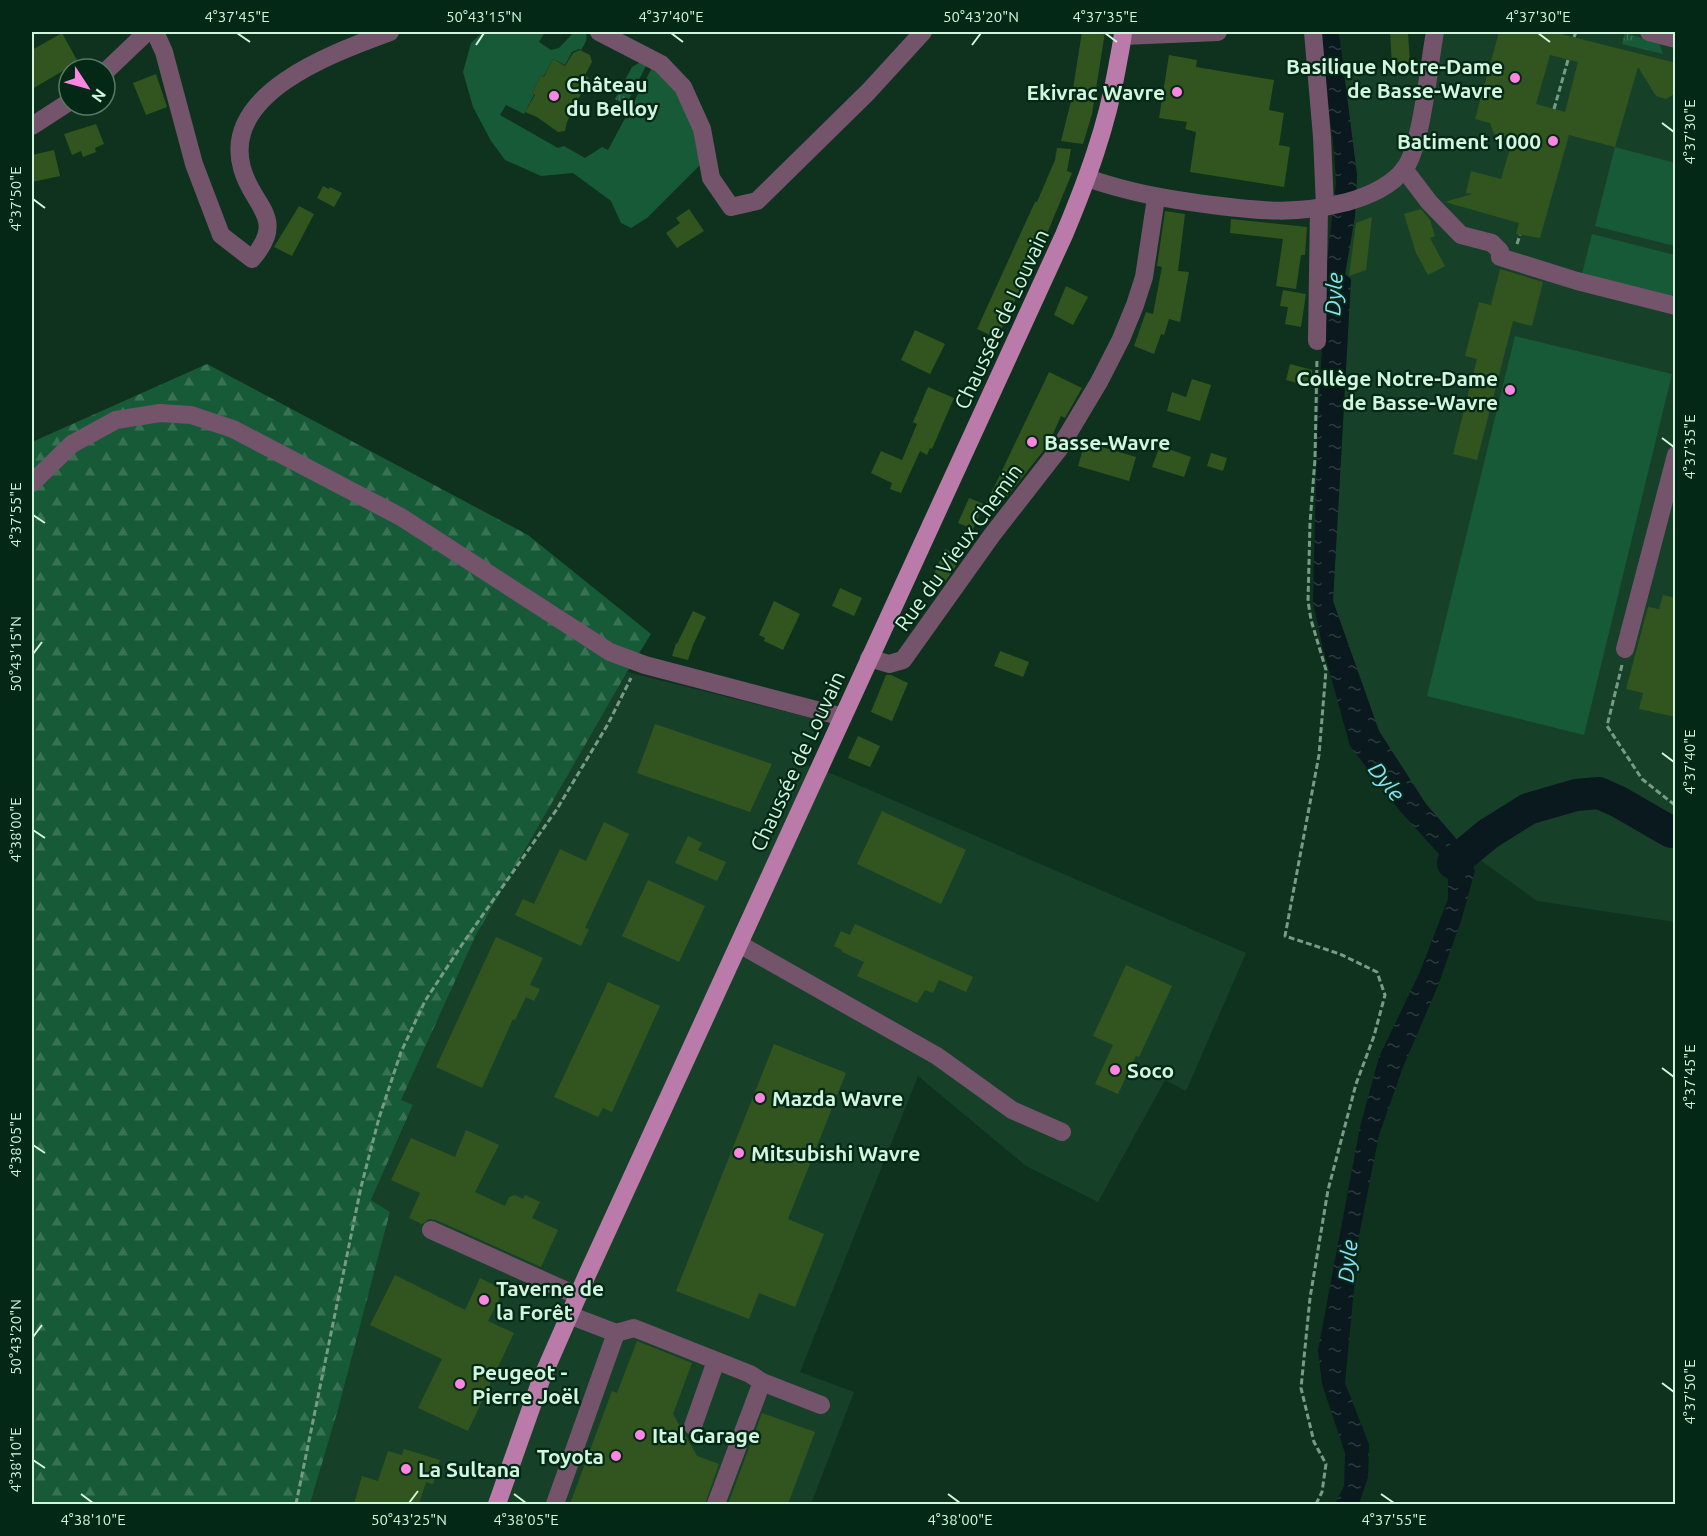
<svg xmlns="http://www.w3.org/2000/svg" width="1707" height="1536" font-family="Ubuntu,sans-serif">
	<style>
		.built { fill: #174029 }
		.grass { fill: url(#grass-tufts) }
		.forest { fill: url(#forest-firs) }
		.garden { fill: #175a37 }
		.water { fill: url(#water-ripples) }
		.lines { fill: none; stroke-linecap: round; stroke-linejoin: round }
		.river { stroke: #09191d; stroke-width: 32 }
		.building { fill: #32551f; fill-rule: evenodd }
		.path { stroke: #789b85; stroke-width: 3; stroke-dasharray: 6 3; stroke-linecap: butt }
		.minor { stroke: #73546b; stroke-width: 18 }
		.major { stroke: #ba7bab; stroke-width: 18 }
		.ticks { fill: none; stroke: #d3f5de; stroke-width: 2 }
		.poi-dot { fill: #fd86e3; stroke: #032815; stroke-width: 2 }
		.labels { text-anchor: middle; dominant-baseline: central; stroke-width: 4.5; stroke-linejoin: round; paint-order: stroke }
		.poi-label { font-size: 21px; font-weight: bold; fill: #d3f5de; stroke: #032815; text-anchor: start }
		.street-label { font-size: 21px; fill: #d3f5de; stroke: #032815 }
		.water-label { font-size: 22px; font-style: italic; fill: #8be1f7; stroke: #032815 }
		.neatline { fill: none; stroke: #d3f5de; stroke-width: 2 }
		.ticks-label { font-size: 15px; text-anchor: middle; fill: #d3f5de }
	</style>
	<defs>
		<pattern id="grass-tufts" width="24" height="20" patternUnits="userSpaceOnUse" patternTransform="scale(1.5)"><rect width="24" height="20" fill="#175a37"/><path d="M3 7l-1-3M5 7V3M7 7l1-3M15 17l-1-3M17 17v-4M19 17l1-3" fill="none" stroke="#387254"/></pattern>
		<pattern id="forest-firs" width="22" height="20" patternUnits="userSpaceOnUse" patternTransform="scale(1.5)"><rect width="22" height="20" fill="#175a37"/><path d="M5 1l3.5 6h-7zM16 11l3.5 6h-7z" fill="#387254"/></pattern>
		<pattern id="water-ripples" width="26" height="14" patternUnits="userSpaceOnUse" patternTransform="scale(1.5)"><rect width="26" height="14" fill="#09191d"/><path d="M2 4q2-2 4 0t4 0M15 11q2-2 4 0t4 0" fill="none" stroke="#2c3b3d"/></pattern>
	</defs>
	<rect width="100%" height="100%" fill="#0e321e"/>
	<g class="built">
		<polygon points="1444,32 1675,32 1675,922 1537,901 1465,849 1426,804 1379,731 1333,601 1351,279 1345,275 1355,216 1357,175 1343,70 1422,65 1438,58"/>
		<polygon points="627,672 819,720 801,763 835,775 1246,953 1186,1091 1165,1080 1098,1202 1026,1166 918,1076 800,1372 854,1392 811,1504 310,1504 339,1406 390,1212 371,1200 413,1106 401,1100 476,935"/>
	</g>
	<g class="grass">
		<polygon points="1625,33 1659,43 1663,54 1622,44"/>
		<polygon points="641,62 647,64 626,105 615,99 632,67"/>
	</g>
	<polygon class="forest" points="207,364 528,535 651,634 627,672 476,935 401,1100 413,1105 371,1200 390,1212 339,1406 310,1504 32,1504 32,442"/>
	<g class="garden">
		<path d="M483 32H545L539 42 551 50 559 48 574 32H585C589 38 585 44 581 50L579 49 572 52 565 65 553 59 544 76 541 75 532 93 534 95 524 114 506 105 500 115 558 148 564 146 585 158 602 147 608 150 653 66 663 72 687 107 702 163 647 218 631 228 621 223 611 201 573 173 541 176 505 160 491 141 473 107 463 72 471 43Z"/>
		<polygon points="1615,147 1675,163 1675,246 1595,226"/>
		<polygon points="1592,234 1675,255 1675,282 1671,301 1581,278"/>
		<polygon points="1515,336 1672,374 1584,735 1427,696"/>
	</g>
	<polygon class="water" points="1318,32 1339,32 1357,175 1355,216 1345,274 1351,279 1333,601 1379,731 1426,804 1465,849 1475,871 1461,921 1437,988 1403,1067 1379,1135 1359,1236 1345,1383 1369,1444 1368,1477 1359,1504 1335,1504 1344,1486 1345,1453 1322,1384 1318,1350 1360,1127 1379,1057 1419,974 1448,899 1448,864 1400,811 1350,746 1322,645 1313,602 1317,439 1326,270 1336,183 1334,150"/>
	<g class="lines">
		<polyline class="river" points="1453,863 1488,834 1528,809 1576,795 1599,793 1619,802 1671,832 1676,831"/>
	</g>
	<g class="building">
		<polygon points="1082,32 1105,32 1092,114 1083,144 1061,141 1071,101"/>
		<polygon points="1390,32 1408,32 1410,64 1392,65"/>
		<path d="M1499 32H1553L1676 63 1674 94 1666 99 1656 96 1638 67 1615 147 1569 135 1540 238 1516 234 1519 223 1445 202 1472 194 1466 193 1471 171 1501 179 1513 139 1494 134 1490 123 1475 119ZM1550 55 1578 62 1565 112 1536 104Z"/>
		<polygon points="62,33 78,62 32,89 32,50"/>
		<polygon points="580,50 590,55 592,62 585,75 589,78 567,122 565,131 558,132 537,117 525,112 535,95 532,93 541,75 544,77 553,59 565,66 573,53"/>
		<polygon points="1169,55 1197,60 1196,67 1274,80 1269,110 1284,113 1279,145 1290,147 1284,187 1190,172 1196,132 1185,129 1187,122 1159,118"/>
		<polygon points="156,74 167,107 146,115 133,83"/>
		<polygon points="96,124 104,144 95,148 96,152 83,157 81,151 72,155 64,134"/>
		<polygon points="1057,148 1071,149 1067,171 1072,173 1046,236 997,338 977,329 1035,202 1037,202 1055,160"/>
		<polygon points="54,150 60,176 32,182 32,155"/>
		<polygon points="323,186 329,189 330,187 342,193 334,207 317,198"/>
		<polygon points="299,206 314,214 292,256 274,247"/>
		<polygon points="689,209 704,231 677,248 666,233 680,223 676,218"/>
		<polygon points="1421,209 1430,220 1435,236 1430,238 1445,266 1428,275 1416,253 1404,214"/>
		<polygon points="1165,211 1185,214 1178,271 1189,272 1180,322 1169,319 1164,335 1161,334 1154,354 1134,346 1146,312 1153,314 1162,267 1157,266"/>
		<polygon points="1372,217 1366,270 1349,276 1356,223"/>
		<polygon points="1231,219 1307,227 1305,255 1301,255 1296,289 1276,286 1283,239 1230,233"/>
		<polygon points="1500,269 1543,282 1532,326 1513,321 1477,460 1453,454 1477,359 1465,356 1479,302 1491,305"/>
		<polygon points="1066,286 1088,297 1073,325 1054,315"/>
		<polygon points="1283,290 1306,294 1301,327 1285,324 1288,307 1280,306"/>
		<polygon points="915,330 945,344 930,374 901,360"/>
		<polygon points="1290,364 1312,370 1312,387 1286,380"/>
		<polygon points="1049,372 1082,388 1065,418 1061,416 1048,445 998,508 986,504"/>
		<polygon points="1192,379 1211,385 1200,421 1167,411 1172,392 1186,397"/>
		<polygon points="928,387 954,398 932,449 930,448 927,455 920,451 901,493 890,489 892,483 871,473 881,451 902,460 917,424 913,422"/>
		<polygon points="1085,442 1136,457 1129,481 1078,466"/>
		<polygon points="1160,446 1191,457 1184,477 1152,467"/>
		<polygon points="1211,453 1227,458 1223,471 1207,466"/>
		<polygon points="969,498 984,504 973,529 958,523"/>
		<polygon points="945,549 962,557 940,589 929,585"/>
		<polygon points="840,588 862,598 854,616 832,606"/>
		<polygon points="1663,595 1676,598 1676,717 1639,709 1643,693 1626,689 1648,607 1659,609"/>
		<polygon points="774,601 800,614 783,650 764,641 765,638 759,635"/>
		<polygon points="693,611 706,617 693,645 688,660 672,656 676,643 677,644"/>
		<polygon points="1000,651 1029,662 1023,677 994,666"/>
		<polygon points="886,675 891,675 908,683 892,721 871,712"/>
		<polygon points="655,724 772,764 750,812 637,773"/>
		<polygon points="858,736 880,746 870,767 848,758"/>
		<polygon points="882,811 966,850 941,904 857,864"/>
		<polygon points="604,822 629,834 585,928 589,929 581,946 515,915 523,899 534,904 560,849 586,861"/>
		<polygon points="688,836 702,843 698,850 726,862 717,881 675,863"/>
		<polygon points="648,880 705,906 679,962 622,936"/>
		<polygon points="855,924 973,977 966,992 939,980 933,993 925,990 917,1003 857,976 864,962 842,952 842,950 834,946 841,931 850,935"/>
		<polygon points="496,937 543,958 530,985 540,989 534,1001 526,997 515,1020 513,1019 482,1088 436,1067"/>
		<polygon points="1126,965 1172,986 1139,1057 1136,1056 1118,1094 1095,1084 1113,1045 1093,1036"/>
		<polygon points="608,982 660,1006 612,1112 603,1108 598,1117 554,1097"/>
		<polygon points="774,1044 846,1073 788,1219 824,1234 795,1307 759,1293 749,1319 676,1291"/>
		<polygon points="466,1130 499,1145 475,1192 505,1206 509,1197 515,1195 523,1199 525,1195 540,1202 532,1218 558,1230 541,1267 436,1220 429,1219 422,1224 409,1218 420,1193 391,1180 411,1138 455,1157"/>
		<polygon points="395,1275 465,1310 480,1278 504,1290 488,1321 514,1333 468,1431 418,1408 442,1359 370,1325"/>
		<polygon points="637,1341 692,1363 673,1414 697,1456 719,1464 705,1504 570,1504 612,1391 617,1393"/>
		<polygon points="762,1413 815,1432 788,1504 728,1504"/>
		<polygon points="404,1449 440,1460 433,1484 426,1482 419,1504 354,1504 362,1476 378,1481 388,1451 402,1455"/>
	</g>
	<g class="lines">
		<g class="path">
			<polyline points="1574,37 1576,32"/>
			<polyline points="1554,109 1568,60"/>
			<polyline points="1517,244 1520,235"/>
			<polyline points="1622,665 1607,726 1642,779 1676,806"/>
			<polyline points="296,1504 361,1187 379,1118 401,1052 425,1001 461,946 557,809 608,724 631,678"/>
			<polyline points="1316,1504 1322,1492 1326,1464 1314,1442 1301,1388 1310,1298 1328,1190 1356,1084 1374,1036 1385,995 1377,972 1340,954 1285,936 1319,755 1326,670 1311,620 1308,601 1310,523 1315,459 1317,358"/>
		</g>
		<g class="minor">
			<path d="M155 32 164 52 194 164 221 235 252 259C288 217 252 207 242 168 221 92 336 52 390 32"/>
			<polyline points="599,32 661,64 683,87 702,129 711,178 731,207 757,201 868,92 923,32"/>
			<polyline points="1313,32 1322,137 1325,207"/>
			<polyline points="1649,32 1676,39"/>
			<polyline points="1123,36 1218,32"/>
			<polyline points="105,72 147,32"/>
			<polyline points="32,126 69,102"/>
			<polyline points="1404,169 1429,202 1461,235 1492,243 1500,251 1500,257 1577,281 1676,306"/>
			<path d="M1087 178C1131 193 1166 199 1212 205 1261 211 1297 215 1347 202 1368 196 1391 187 1405 168 1422 145 1429 63 1435 32"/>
			<polyline points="1317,341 1319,208"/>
			<polyline points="32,483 72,444 116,420 160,413 191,415 233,429 401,517 610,652 645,665 843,717"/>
			<polyline points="1625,649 1676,455"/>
			<polyline points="869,658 889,664 903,660 992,535 1059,449 1099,382 1121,339 1135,305 1144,277 1156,198"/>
			<polyline points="739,944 937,1056 1012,1110 1062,1132"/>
			<polyline points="431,1230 578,1296"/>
			<polyline points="569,1315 616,1333 634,1328 750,1374 762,1382 716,1504"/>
			<polyline points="762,1382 821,1405"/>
			<polyline points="693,1426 716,1361"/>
			<polyline points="555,1504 616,1333"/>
		</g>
		<path class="major" d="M497 1504 541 1380 587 1275 1064 235C1087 180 1107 126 1117 68 1119 56 1122 44 1123 32"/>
	</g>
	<path class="ticks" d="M237 33 250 42M671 33 683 42M1105 33 1117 42M1538 33 1550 42M476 45 484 33M972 45 981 33M1662 123 1674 132M33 199 45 208M1662 438 1674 447M33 515 45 523M33 654 42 642M1662 753 1674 762M33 830 45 838M1662 1068 1674 1077M33 1145 45 1153M33 1337 42 1325M1662 1383 1674 1392M33 1460 45 1468M81 1494 93 1503M514 1494 526 1503M948 1494 960 1503M1381 1494 1394 1503M409 1503 418 1491"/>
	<g class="poi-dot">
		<circle cx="1515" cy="78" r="6"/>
		<circle cx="1177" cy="92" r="6"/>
		<circle cx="554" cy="96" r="6"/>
		<circle cx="1553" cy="141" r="6"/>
		<circle cx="1510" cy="390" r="6"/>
		<circle cx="1032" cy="442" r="6"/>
		<circle cx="1115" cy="1070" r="6"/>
		<circle cx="760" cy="1098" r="6"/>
		<circle cx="739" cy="1153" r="6"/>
		<circle cx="484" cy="1300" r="6"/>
		<circle cx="460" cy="1384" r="6"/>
		<circle cx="640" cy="1435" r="6"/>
		<circle cx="616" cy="1456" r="6"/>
		<circle cx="406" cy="1469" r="6"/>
	</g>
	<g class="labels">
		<g class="poi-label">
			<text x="1503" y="66" text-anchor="end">Basilique Notre-Dame<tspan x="1503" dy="24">de Basse-Wavre</tspan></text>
			<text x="566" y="84">Château<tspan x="566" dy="24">du Belloy</tspan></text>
			<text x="1165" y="92" text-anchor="end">Ekivrac Wavre</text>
			<text x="1541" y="141" text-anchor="end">Batiment 1000</text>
			<text x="1498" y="378" text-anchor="end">Collège Notre-Dame<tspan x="1498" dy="24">de Basse-Wavre</tspan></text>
			<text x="1044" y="442">Basse-Wavre</text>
			<text x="1127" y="1070">Soco</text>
			<text x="772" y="1098">Mazda Wavre</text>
			<text x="751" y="1153">Mitsubishi Wavre</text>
			<text x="496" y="1288">Taverne de<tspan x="496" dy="24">la Forêt</tspan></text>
			<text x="472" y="1372">Peugeot -<tspan x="472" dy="24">Pierre Joël</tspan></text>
			<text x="652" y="1435">Ital Garage</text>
			<text x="604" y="1456" text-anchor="end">Toyota</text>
			<text x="418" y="1469">La Sultana</text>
		</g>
		<g class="street-label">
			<text transform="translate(1001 319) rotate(-65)">Chaussée de Louvain</text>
			<text transform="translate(958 547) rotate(-54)">Rue du Vieux Chemin</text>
			<text transform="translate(797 761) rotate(-65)">Chaussée de Louvain</text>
		</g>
		<g class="water-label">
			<text transform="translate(1333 294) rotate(-87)">Dyle</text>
			<text transform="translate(1387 781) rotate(51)">Dyle</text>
			<text transform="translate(1347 1261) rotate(-84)">Dyle</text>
		</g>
	</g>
	<rect width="1707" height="1536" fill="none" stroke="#032815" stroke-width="66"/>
	<g transform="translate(87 87) rotate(126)"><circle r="28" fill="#032815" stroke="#567a65" stroke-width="1.5"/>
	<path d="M0-4.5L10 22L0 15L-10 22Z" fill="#fd86e3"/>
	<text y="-9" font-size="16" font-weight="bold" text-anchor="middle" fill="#d3f5de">N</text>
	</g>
	<rect x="33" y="33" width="1641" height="1470" class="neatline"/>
	<g class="ticks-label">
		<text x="237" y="22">4°37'45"E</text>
		<text x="484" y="22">50°43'15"N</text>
		<text x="671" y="22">4°37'40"E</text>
		<text x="981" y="22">50°43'20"N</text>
		<text x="1105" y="22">4°37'35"E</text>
		<text x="1538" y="22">4°37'30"E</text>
		<text transform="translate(1690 132) rotate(-90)" y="5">4°37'30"E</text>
		<text transform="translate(16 199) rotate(-90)" y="5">4°37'50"E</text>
		<text transform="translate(1690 447) rotate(-90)" y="5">4°37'35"E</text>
		<text transform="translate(16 515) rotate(-90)" y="5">4°37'55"E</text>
		<text transform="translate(16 654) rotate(-90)" y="5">50°43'15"N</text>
		<text transform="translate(1690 762) rotate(-90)" y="5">4°37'40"E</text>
		<text transform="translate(16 830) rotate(-90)" y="5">4°38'00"E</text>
		<text transform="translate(1690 1077) rotate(-90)" y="5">4°37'45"E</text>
		<text transform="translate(16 1145) rotate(-90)" y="5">4°38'05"E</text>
		<text transform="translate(16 1337) rotate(-90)" y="5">50°43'20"N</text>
		<text transform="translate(1690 1392) rotate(-90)" y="5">4°37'50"E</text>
		<text transform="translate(16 1460) rotate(-90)" y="5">4°38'10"E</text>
		<text x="93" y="1525">4°38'10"E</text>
		<text x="409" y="1525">50°43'25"N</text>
		<text x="526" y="1525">4°38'05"E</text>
		<text x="960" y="1525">4°38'00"E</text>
		<text x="1394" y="1525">4°37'55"E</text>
	</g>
</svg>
